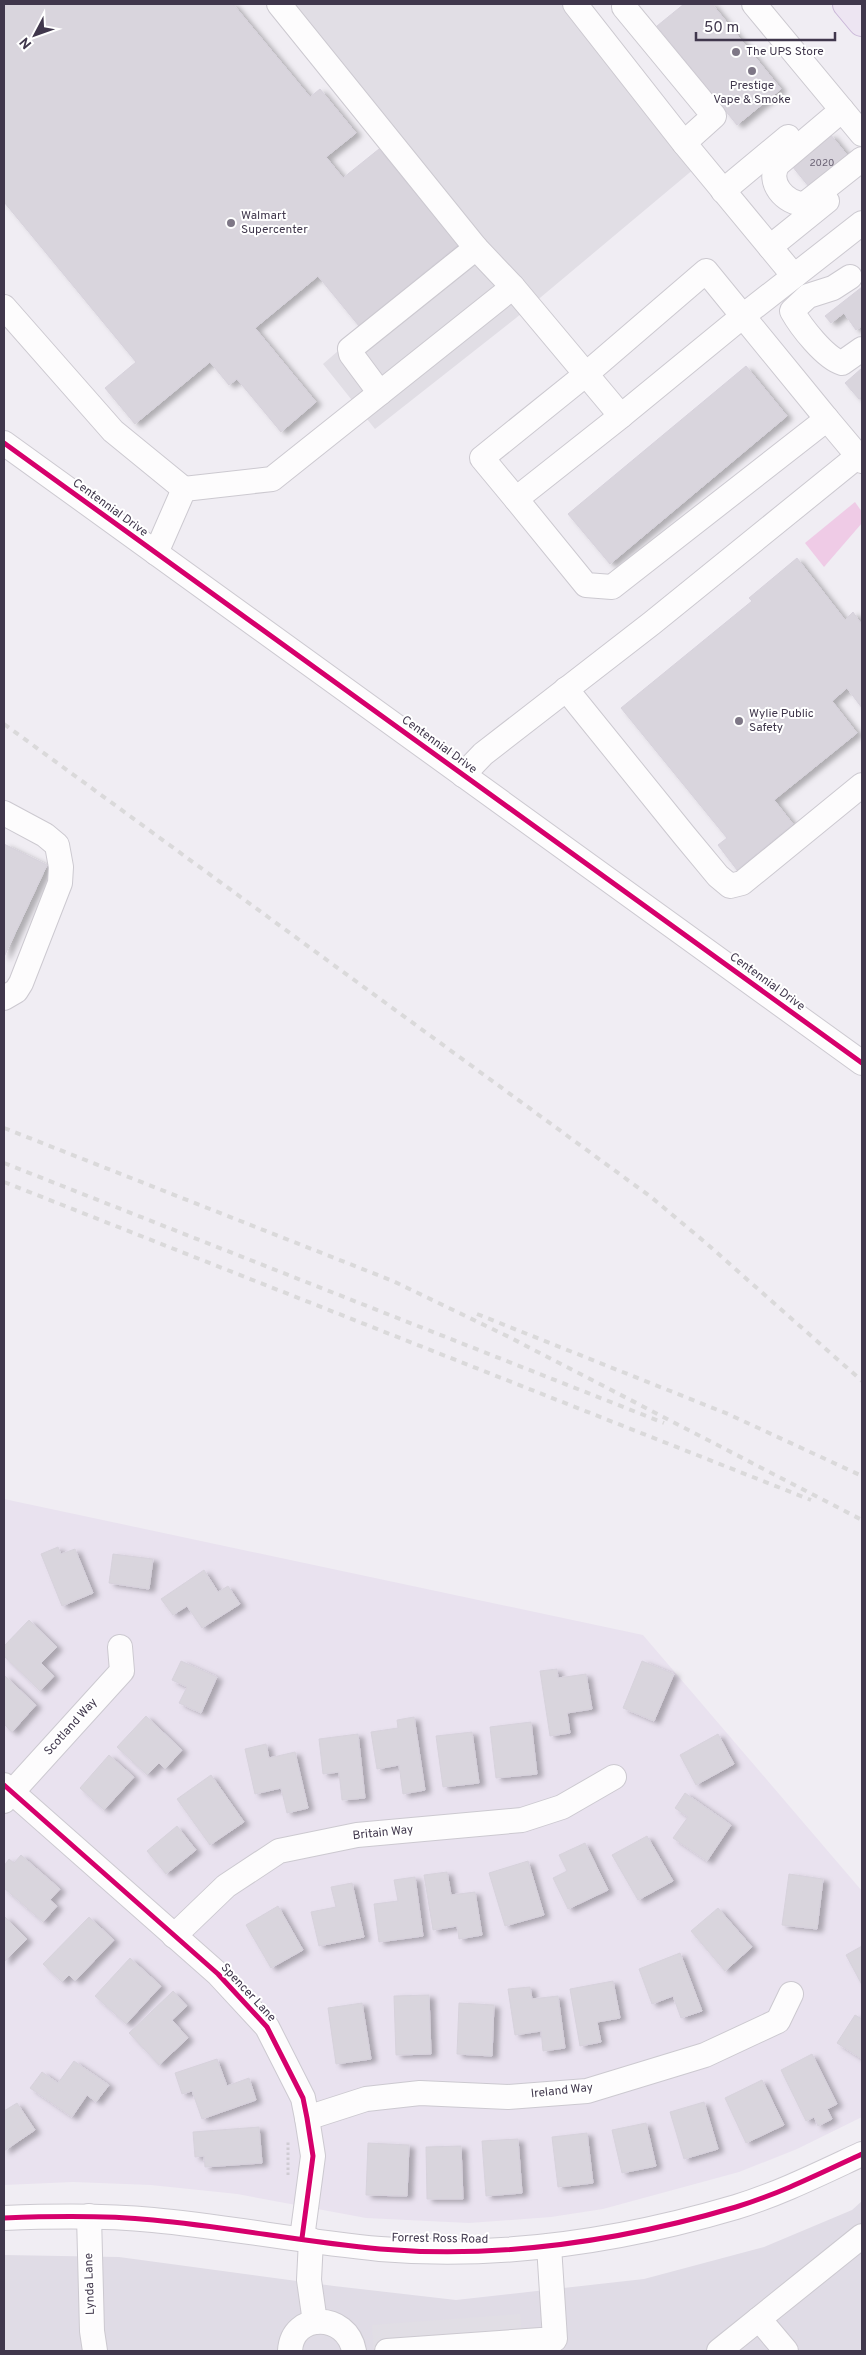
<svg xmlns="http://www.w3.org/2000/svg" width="866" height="2355" font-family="Overpass,sans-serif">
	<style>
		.residential { fill: #e9e2ef }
		.industrial { fill: #e0dce6 }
		.green { fill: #efcbe6 }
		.parking { fill: #e1dee5 }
		.building { fill: #d9d5dd; stroke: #d7d2dc; filter: url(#shadow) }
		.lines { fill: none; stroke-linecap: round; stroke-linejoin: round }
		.minor-casing { stroke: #ccc9d0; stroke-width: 26 }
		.major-casing { stroke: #cab8d8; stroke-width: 30 }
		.path { stroke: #d0cbd3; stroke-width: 3; stroke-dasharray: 2.5 2.5; stroke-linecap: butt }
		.minor { stroke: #fdfcfd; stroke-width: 24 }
		.major { stroke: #ede5f2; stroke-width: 28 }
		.rail { stroke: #dad9da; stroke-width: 4; stroke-dasharray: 6 6; stroke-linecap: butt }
		.cycleway-casing { stroke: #fff; stroke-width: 8 }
		.cycleway { stroke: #d6006c; stroke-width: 5 }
		.poi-dot { fill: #7e7786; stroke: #fff; stroke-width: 2 }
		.labels { text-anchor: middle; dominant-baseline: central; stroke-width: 4; stroke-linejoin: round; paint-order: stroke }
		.number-label { font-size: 10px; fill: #675f71 }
		.poi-label { font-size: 12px; fill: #40374c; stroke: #fff; text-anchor: start }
		.street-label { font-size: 12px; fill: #40374c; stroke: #fff }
	</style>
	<defs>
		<filter id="shadow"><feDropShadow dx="5.5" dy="3" stdDeviation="2.5" flood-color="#0004"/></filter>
	</defs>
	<rect width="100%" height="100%" fill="#f0edf3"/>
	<polygon class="residential" points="4,1499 643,1635 862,1891 862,2117 797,2149 739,2172 603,2209 551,2217 469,2223 366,2218 237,2194 151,2185 73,2182 4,2185"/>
	<polygon class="industrial" points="862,2201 862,2351 4,2351 4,2255 119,2257 334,2286 456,2300 644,2279 764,2247 852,2210"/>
	<polygon class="green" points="855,502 862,512 862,523 824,567 805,543"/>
	<g class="parking">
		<polygon points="266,4 577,4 707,158 516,318 375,429 323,364 463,243"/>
		<polygon points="520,2314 523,2351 374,2351 372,2325"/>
	</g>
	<g class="building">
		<polygon points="4,4 233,4 310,97 320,89 356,133 326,157 343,178 379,149 458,245 359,326 318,276 255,328 316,402 281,432 237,379 229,385 210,362 135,424 105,388 136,362 4,202"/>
		<polygon points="684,4 712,4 781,89 737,125 657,26"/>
		<polygon points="830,134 852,161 814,193 792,166"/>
		<polygon points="862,287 862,326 856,330 844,313 831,323 825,316"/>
		<polygon points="746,366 787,416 610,564 568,514"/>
		<polygon points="862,368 862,396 859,399 845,383"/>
		<polygon points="797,558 845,620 853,612 862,625 862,708 847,688 832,701 857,733 774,800 793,824 737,870 718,845 727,838 621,708 752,601 749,598"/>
		<polygon points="4,844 47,865 4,957"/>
		<polygon points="58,1547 61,1554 75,1549 93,1593 62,1606 41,1554"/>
		<polygon points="113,1554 153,1559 149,1589 109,1583"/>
		<polygon points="204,1570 218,1592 228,1586 240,1604 202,1628 187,1606 173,1615 161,1599"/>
		<polygon points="29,1620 57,1647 41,1663 54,1676 40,1691 4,1656 4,1646"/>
		<polygon points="181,1661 217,1677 201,1713 179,1703 187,1687 172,1680"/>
		<polygon points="642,1661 674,1674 654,1721 623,1708"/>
		<polygon points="557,1669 558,1678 586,1674 592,1709 567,1713 570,1733 550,1736 540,1671"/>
		<polygon points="4,1675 36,1705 12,1732 4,1724"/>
		<polygon points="146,1716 182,1750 165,1769 159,1763 147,1775 117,1747"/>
		<polygon points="414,1717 425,1790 403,1794 399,1765 377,1769 371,1732 398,1728 397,1720"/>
		<polygon points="531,1722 537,1774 496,1778 490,1727"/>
		<polygon points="472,1732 479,1783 443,1787 436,1736"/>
		<polygon points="358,1734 365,1798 342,1800 339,1772 323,1774 319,1739"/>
		<polygon points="718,1734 734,1764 696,1785 680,1755"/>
		<polygon points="266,1744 269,1758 295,1752 308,1808 287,1813 281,1788 255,1794 245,1749"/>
		<polygon points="109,1755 134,1777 104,1810 80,1788"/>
		<polygon points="211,1775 244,1822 210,1845 177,1799"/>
		<polygon points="685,1793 731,1825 707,1861 673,1838 688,1817 675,1808"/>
		<polygon points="177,1826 196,1850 166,1874 147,1851"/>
		<polygon points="647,1836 673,1881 638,1900 612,1855"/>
		<polygon points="585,1843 608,1890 568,1909 553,1878 567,1871 559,1855"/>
		<polygon points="21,1855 60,1889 50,1900 57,1906 43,1922 4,1888 4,1866 9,1859 14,1863"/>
		<polygon points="528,1861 544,1915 505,1926 489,1873"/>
		<polygon points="447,1872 451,1895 475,1892 482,1935 459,1939 457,1926 433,1930 424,1875"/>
		<polygon points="789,1874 823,1879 817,1929 782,1925"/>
		<polygon points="415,1877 423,1936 379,1942 374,1904 398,1901 394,1880"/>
		<polygon points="352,1883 364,1937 319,1946 311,1912 336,1907 331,1887"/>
		<polygon points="278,1906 303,1950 271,1968 246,1925"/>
		<polygon points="718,1908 752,1947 725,1971 691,1931"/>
		<polygon points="4,1916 27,1939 4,1962"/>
		<polygon points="89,1917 114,1940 75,1981 69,1975 62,1982 43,1964"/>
		<polygon points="862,1946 862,1985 846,1955"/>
		<polygon points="680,1953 702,2011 681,2018 673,1996 652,2004 639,1969"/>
		<polygon points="130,1958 161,1986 126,2024 95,1996"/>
		<polygon points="613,1981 620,2018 597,2022 601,2042 580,2046 570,1989"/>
		<polygon points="530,1987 532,1999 558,1996 565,2048 543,2051 541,2031 515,2035 508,1989"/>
		<polygon points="173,1991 187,2006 172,2020 188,2038 159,2065 129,2033"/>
		<polygon points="429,1995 431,2054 396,2055 394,1996"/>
		<polygon points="362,2003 371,2059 336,2064 328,2008"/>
		<polygon points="459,2003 494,2005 492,2056 457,2054"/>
		<polygon points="855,2015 862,2019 862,2059 837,2043"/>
		<polygon points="812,2054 837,2104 827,2109 832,2119 818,2126 814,2117 806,2121 781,2070"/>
		<polygon points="217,2059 227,2086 249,2078 256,2100 202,2119 192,2091 182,2094 175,2073"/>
		<polygon points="74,2061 109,2085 96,2102 87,2095 72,2117 30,2088 42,2072 58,2083"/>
		<polygon points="762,2080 784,2125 746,2143 725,2098"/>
		<polygon points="704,2102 718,2149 684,2159 670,2112"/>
		<polygon points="17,2103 35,2130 4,2151 4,2111"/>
		<polygon points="646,2123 656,2166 622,2173 612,2130"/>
		<polygon points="259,2127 262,2163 205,2167 204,2156 195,2157 193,2132"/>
		<polygon points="587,2133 593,2183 558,2187 552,2137"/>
		<polygon points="518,2139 522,2193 486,2196 482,2141"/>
		<polygon points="368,2143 409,2145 407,2196 366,2195"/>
		<polygon points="461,2146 463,2199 427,2199 426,2147"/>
	</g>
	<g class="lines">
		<g class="minor-casing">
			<g id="minor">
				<polyline points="575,4 684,143 794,276"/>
				<polyline points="754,4 862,134"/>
				<polyline points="624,7 714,116 684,143"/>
				<path d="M842 110 778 164C766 182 785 204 805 204L862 159"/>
				<polyline points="723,191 788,137"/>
				<polyline points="770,247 827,201"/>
				<path d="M850 277 833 288 808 296 792 311C801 327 825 358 842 363L862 349"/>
				<polyline points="513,287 621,416 516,499 586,585 612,587 827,419 858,456 862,453"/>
				<polyline points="4,307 113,431 184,489"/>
				<polyline points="380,393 351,354 350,349 476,248"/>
				<polyline points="621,416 743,316 862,223"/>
				<polyline points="4,443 862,1063"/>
				<polyline points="516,499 482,458 585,375 706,271 827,419"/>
				<polyline points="156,553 184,489 272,479 513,287 476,248 279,4"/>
				<polyline points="566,689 684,835 718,876 730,886 742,883 862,785"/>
				<polyline points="463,775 483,754 652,623 858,456 862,461"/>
				<polyline points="4,813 45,835 57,845 61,867 60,883 21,983 16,991 4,998"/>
				<polyline points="4,1785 218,1974 267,2027 303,2098 307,2118 313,2156 302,2238"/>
				<polyline points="4,1801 122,1671 120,1647"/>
				<polyline points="174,1936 226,1886 279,1851 357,1835 522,1820 562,1807 614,1777"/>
				<polyline points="307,2118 366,2099 420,2093 508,2097 587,2091 705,2055 778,2021 791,1994"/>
				<polyline points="89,2216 92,2331 95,2351"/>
				<path d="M4 2218C54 2216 103 2215 153 2220 229 2227 304 2242 380 2249 500 2259 621 2241 736 2207 779 2194 821 2173 862 2154"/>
				<polyline points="311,2240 309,2280 315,2322"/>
				<polyline points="759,2319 786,2351"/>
				<path d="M290 2351C292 2312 347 2312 354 2351"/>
				<polyline points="387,2351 555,2339 549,2246"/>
				<polyline points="719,2351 862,2236"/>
			</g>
		</g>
		<g class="major-casing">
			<polyline id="major" points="847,4 862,22"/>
		</g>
		<polyline class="path" points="288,2175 288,2141"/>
		<use href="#minor" class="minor"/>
		<use href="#major" class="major"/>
		<g class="rail">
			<polyline points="4,724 651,1197 706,1243 862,1381"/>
			<polyline points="4,1128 393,1281 509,1337 862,1520"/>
			<polyline points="4,1163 664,1423"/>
			<polyline points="4,1182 811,1500"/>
			<polyline points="477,1314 728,1414 862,1476"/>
		</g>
		<g class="cycleway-casing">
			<g id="cycleway">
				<polyline points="4,443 862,1063"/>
				<polyline points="4,1785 218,1974 267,2027 303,2098 307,2118 313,2156 302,2238"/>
				<path d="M4 2218C54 2216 103 2215 153 2220 229 2227 304 2242 380 2249 500 2259 621 2241 736 2207 779 2194 821 2173 862 2154"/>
			</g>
		</g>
		<use href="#cycleway" class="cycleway"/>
	</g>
	<g class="poi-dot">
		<circle cx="736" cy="52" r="5"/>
		<circle cx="752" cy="71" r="5"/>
		<circle cx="231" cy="223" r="5"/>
		<circle cx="739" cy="721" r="5"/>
	</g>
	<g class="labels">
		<g class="number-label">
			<text x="822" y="163">2020</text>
		</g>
		<g class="poi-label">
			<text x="746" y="52">The UPS Store</text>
			<text x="752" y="86" text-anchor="middle">Prestige<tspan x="752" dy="14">Vape &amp; Smoke</tspan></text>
			<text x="241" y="216">Walmart<tspan x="241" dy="14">Supercenter</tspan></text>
			<text x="749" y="714">Wylie Public<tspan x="749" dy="14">Safety</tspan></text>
		</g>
		<g class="street-label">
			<text transform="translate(110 508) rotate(36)">Centennial Drive</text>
			<text transform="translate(439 745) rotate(36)">Centennial Drive</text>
			<text transform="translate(767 982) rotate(36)">Centennial Drive</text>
			<text transform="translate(71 1727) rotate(-48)">Scotland Way</text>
			<text transform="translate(383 1833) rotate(-6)">Britain Way</text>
			<text transform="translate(248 1993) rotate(47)">Spencer Lane</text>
			<text transform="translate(562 2091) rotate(-6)">Ireland Way</text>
			<text transform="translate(440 2239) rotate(1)">Forrest Ross Road</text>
			<text transform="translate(90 2284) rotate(-92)">Lynda Lane</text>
		</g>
	</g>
	<rect width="866" height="2355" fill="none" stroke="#40374c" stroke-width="10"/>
	<g transform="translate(35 35) rotate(229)" stroke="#ffffff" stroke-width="4" paint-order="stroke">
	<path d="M0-4L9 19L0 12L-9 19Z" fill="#40374c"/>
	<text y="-8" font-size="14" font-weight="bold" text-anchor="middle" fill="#40374c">N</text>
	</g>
	<path d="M696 32v8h139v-8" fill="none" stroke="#40374c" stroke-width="2.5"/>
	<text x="704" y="32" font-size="15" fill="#40374c" stroke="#ffffff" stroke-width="4" paint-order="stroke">50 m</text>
</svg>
